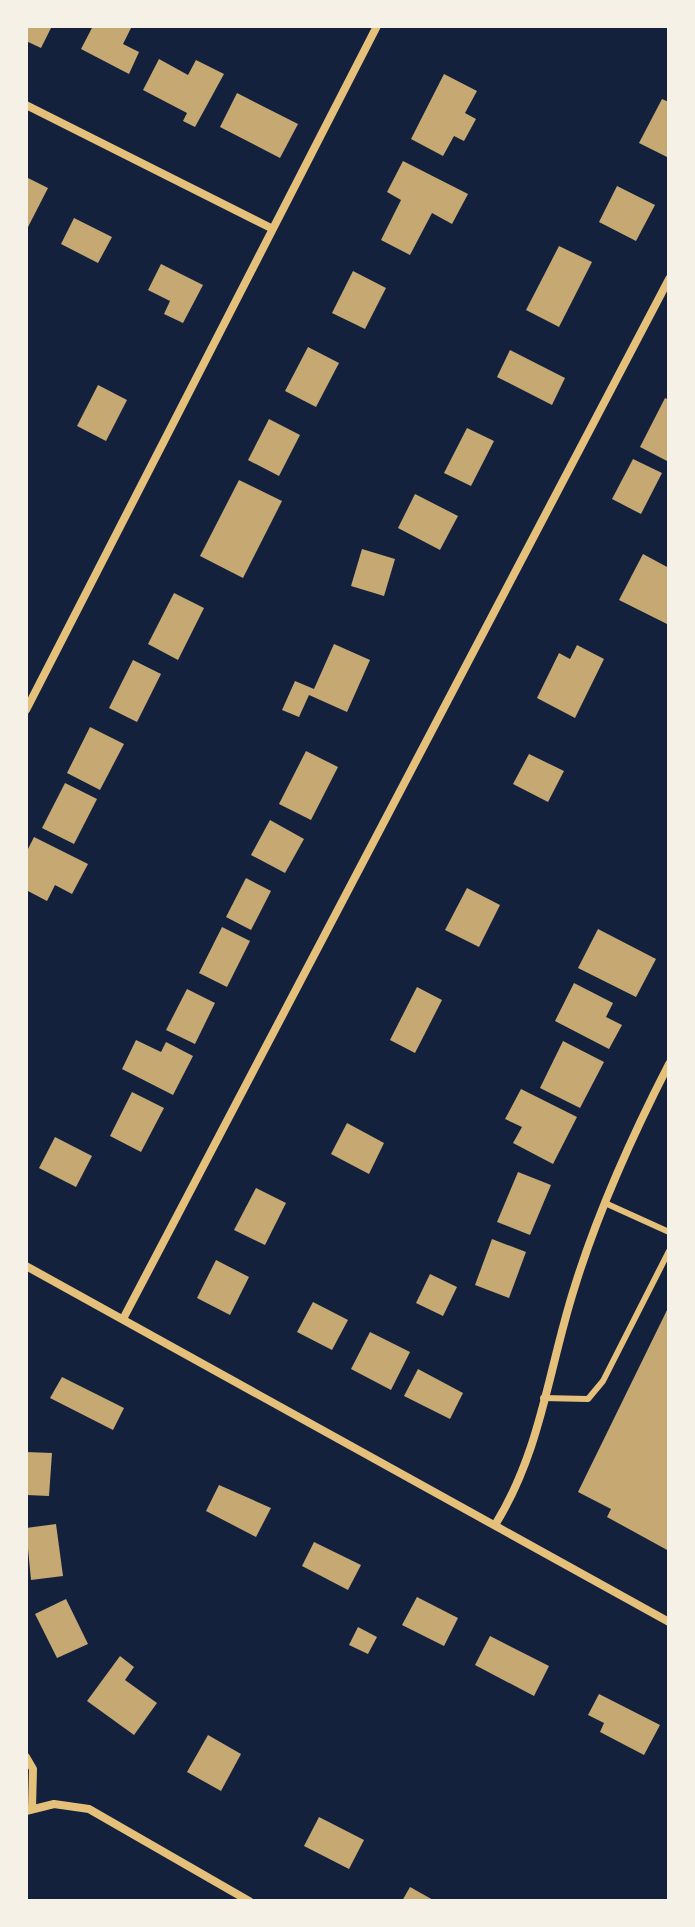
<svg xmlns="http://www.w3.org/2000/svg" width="695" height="1927" font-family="Roboto,sans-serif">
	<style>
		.building { fill: #c6a872 }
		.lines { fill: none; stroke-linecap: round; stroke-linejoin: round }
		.service { stroke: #e5c07b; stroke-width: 6 }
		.minor { stroke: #e5c07b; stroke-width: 8 }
	</style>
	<rect width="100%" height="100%" fill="#14213d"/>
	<g class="building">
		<polygon points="26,26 52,26 41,48 26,41"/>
		<polygon points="93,26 131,28 123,44 139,52 129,74 81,49"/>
		<polygon points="159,59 188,75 196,60 224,74 195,127 183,121 187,113 143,90"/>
		<polygon points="444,74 477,91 465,113 476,119 464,141 454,136 443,156 411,139"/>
		<polygon points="237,93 298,124 280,158 220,127"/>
		<polygon points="662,99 669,102 669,158 639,143"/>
		<polygon points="403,161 468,194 452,224 432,213 410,255 381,240 401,200 387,192"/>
		<polygon points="26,177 48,188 26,231"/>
		<polygon points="617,186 655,205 636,241 599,222"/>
		<polygon points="74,218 112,237 98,263 61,244"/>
		<polygon points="559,246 592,262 559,327 526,310"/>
		<polygon points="161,264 203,285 183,323 164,314 170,301 148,290"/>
		<polygon points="353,271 386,288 365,329 332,313"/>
		<polygon points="308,347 339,363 316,407 285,391"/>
		<polygon points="510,350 565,378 552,405 497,377"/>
		<polygon points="98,385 127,400 106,441 77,426"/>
		<polygon points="665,398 669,400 669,462 640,447"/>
		<polygon points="269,419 300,435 279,476 248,460"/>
		<polygon points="467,428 494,441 471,486 444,473"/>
		<polygon points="633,459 662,473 641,514 612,499"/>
		<polygon points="239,480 282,501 243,578 200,556"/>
		<polygon points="415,494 458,516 440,550 398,528"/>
		<polygon points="362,549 395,559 384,596 351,586"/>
		<polygon points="643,554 669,568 669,625 619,600"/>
		<polygon points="174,593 204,608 178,660 148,644"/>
		<polygon points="334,644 370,660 347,712 309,695 299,717 282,710 295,681 314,689"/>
		<polygon points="577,645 604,659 575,718 537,698 559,653 570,659"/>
		<polygon points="133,660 161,674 137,722 109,708"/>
		<polygon points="90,727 124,744 100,790 67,773"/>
		<polygon points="306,751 338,767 311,820 279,804"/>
		<polygon points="529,754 564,771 548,802 513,784"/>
		<polygon points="65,783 97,799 74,844 42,828"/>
		<polygon points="270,820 304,839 285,873 251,855"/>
		<polygon points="34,837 88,864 72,894 55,885 47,901 26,890 26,853"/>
		<polygon points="246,878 271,891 251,930 226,917"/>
		<polygon points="467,888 500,905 479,947 445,930"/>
		<polygon points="222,927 250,941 227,987 199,973"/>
		<polygon points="598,929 656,959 636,997 578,968"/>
		<polygon points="574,983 613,1003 606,1017 622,1025 609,1049 555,1021"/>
		<polygon points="417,987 442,1000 415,1053 390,1040"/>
		<polygon points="187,989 215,1003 195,1044 166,1030"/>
		<polygon points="136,1040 161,1052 166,1042 193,1056 173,1095 122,1069"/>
		<polygon points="563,1041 604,1062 580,1108 540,1088"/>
		<polygon points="521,1089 577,1117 553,1164 513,1143 522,1127 505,1119"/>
		<polygon points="132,1092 164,1108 141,1152 110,1136"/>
		<polygon points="347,1123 384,1143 369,1174 331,1154"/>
		<polygon points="55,1137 92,1156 76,1187 39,1168"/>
		<polygon points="518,1172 551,1185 530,1235 497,1222"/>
		<polygon points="256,1188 286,1203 265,1245 234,1230"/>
		<polygon points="492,1239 526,1252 509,1298 475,1285"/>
		<polygon points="216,1260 249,1277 230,1315 197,1298"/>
		<polygon points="430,1274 457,1287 443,1316 416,1303"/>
		<polygon points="313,1302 348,1320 332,1350 297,1332"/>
		<polygon points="669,1306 669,1551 607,1517 611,1509 578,1492"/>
		<polygon points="370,1332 410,1352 391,1390 351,1369"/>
		<polygon points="418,1369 463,1393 450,1419 404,1396"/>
		<polygon points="62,1377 124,1408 113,1430 50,1398"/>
		<polygon points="26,1452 52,1453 49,1496 26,1495"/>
		<polygon points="219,1485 271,1508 256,1537 206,1511"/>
		<polygon points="56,1524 63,1576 31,1580 26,1528"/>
		<polygon points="314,1542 361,1565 348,1590 302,1566"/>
		<polygon points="417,1597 458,1618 444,1646 402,1625"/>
		<polygon points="66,1599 88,1644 57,1658 35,1614"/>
		<polygon points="358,1627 377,1637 368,1654 349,1645"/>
		<polygon points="490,1636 549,1666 534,1696 475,1665"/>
		<polygon points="120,1656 134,1667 125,1680 157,1703 134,1735 87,1701"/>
		<polygon points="599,1694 660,1725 644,1755 600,1732 604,1723 588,1715"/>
		<polygon points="208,1735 241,1754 221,1791 187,1772"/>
		<polygon points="319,1817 364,1840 349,1869 304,1846"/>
		<polygon points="410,1887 435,1901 402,1901"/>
	</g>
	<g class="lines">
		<g class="service">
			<polyline points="605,1203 669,1232"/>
			<polyline points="543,1398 588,1399 603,1381 669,1251"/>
		</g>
		<g class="minor">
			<polyline points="26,105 271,228"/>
			<polyline points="26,710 377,26"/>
			<polyline points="26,1266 669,1622"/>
			<polyline points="123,1319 669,279"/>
			<path d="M495 1525C541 1451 548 1371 574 1289 598 1211 632 1136 669 1064"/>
			<polyline points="26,1757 33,1769 32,1808"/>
			<polyline points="26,1811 54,1804 89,1809 249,1901"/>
		</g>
	</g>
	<rect width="695" height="1927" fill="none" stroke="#f6f1e7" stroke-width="56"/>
</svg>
